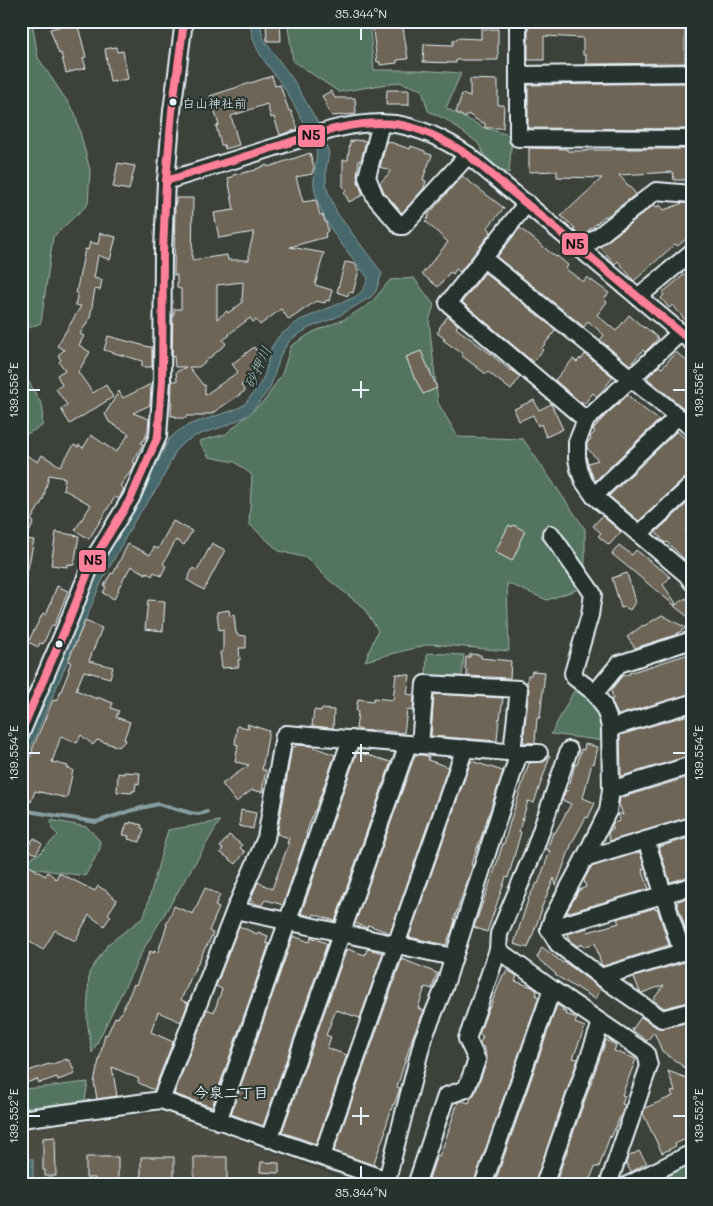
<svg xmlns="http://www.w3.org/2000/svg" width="713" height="1206" font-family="Mali,'Klee One',sans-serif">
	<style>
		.built { fill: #4b4c42 }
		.green { fill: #53745e; stroke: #9eb2ab }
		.water { fill: #46686c; stroke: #879fa4 }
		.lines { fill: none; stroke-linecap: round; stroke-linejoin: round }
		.stream { stroke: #879fa4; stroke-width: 4 }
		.building { fill: #6e6556; stroke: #e8f1f8; fill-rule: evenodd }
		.minor-casing { stroke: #e8f1f8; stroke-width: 20 }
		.minor { stroke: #26332d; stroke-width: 16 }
		.bus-1-casing { stroke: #26332d; stroke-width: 11 }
		.bus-1 { stroke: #ff8098; stroke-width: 8 }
		.ticks { fill: none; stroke: #e8f1f8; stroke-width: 2 }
		.bus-dot { fill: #e8f1f8; stroke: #26332d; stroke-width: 2 }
		.labels { text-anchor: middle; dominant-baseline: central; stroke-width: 4; stroke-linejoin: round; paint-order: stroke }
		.bus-label { font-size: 13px; fill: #e8f1f8; stroke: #26332d; text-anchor: start }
		.water-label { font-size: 15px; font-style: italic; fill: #a7bac0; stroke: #26332d }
		.neighbourhood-label { font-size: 15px; font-weight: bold; fill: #e8f1f8; stroke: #26332d }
		.line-badge { stroke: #26332d; stroke-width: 2 }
		.pale-badge-label { font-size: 14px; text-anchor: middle; font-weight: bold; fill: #111 }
		.neatline { fill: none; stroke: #e8f1f8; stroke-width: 2 }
		.ticks-label { font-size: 12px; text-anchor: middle; fill: #e8f1f8 }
	</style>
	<rect width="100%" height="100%" fill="#3c4239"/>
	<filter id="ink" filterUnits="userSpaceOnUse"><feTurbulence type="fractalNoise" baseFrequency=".02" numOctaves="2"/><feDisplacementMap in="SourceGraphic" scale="10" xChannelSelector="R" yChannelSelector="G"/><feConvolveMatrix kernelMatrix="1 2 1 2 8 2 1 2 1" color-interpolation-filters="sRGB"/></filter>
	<g filter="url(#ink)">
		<polygon class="built" points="167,1112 359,1185 21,1185 21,1129"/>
		<g class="green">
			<polygon points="21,21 32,21 38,58 75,113 90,170 88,204 53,237 41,323 21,331"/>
			<polygon points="287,21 369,21 374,70 417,70 461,73 446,108 485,128 512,136 509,173 491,168 478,143 445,119 428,111 422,90 399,82 339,92 293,61"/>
			<polygon points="414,278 434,305 429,321 438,403 458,437 523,439 585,529 585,587 547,600 507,583 509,651 430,644 365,661 378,630 363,607 329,580 307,558 279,551 249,524 252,475 235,462 209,457 199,441 226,434 265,400 282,374 291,346 313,332 345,319 371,303 390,280"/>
			<polygon points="21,378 29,382 43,407 42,426 21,437"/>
			<polygon points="427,653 464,655 462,676 426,675"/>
			<polygon points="576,687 600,710 605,741 551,734"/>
			<polygon points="51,820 87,827 100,841 100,849 85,876 25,867 31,858 40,853 58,835 52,829"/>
			<polygon points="220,821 143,950 92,1053 87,1019 89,973 108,944 144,917 168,830"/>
			<path d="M88 1082 85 1101 21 1108V1089C44 1088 66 1084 88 1082Z"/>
			<polygon points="692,1159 692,1185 642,1185"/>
		</g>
		<g class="water">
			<path d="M251 21H262L261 29 264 40 294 81 319 125 329 153 326 169V183L328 192 337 213 382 273 376 291 371 297 335 318 309 328 290 340 281 354 270 388 250 414 228 425 195 436 183 443 176 450 160 484 135 520 101 583 21 770V746L97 568 126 516 146 486 169 439 177 432 188 425 234 410 244 405 260 384 265 374 271 348 279 336 300 320 355 297C362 292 366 287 368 278 347 250 319 222 314 186 313 173 318 160 316 147 307 130 299 113 289 96 276 72 249 51 251 21Z"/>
			<rect x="21" y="1159" width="12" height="26"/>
		</g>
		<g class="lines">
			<polyline class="stream" points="21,810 96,822 133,810 158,804 191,813 198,814 207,812"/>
		</g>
		<g class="building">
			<polygon points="266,21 280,21 281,41 267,41"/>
			<polygon points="379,21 402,21 408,59 397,60 397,63 380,65 380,62 377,62 372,23"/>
			<polygon points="528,21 613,22 613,21 685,21 685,63 586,64 586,55 583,55 583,38 544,36 544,60 528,60"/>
			<polygon points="77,22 86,57 83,58 86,68 66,73 61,53 59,54 50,29"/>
			<polygon points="481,29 498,29 498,60 456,60 456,63 423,62 424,44 453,45 453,40 457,40 457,38 481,39"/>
			<polygon points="116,47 117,52 123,51 128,79 110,82 105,49"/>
			<polygon points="272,76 275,86 280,85 289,111 291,111 298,129 280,135 274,117 271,118 267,104 231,116 239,145 225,149 224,145 221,145 216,126 219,125 210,96"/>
			<polygon points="470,79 498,80 498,105 504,105 503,128 485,128 485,123 480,122 468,114 465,118 456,112 462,94 470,97"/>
			<polygon points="685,83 686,97 687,97 687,129 528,128 528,85"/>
			<polygon points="387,90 409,90 409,105 386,105"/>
			<polygon points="331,91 335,98 355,98 356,114 332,116 325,105 326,104 322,96"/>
			<polygon points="353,140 366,141 361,161 359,160 357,175 358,182 363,195 349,202 344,192 346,191 343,186 343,160 348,160 350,141 353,142"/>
			<polygon points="387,141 410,149 411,146 425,151 425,153 432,155 424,176 423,180 426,181 424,188 402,213 384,192 380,183 391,171 380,167"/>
			<polygon points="529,148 567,149 567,151 587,151 587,150 612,150 612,149 689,149 690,180 674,180 673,172 619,175 636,194 606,217 605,216 581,237 573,229 575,228 561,216 568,208 569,209 602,178 557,177 557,171 529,172"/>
			<path d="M310 153 314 167 312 174 296 177 303 202 316 200 320 215H323L325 222H326L328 231 325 233 326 237 290 247 324 253 315 285 332 290 329 301 326 300 325 303 316 301 289 320 281 309 260 325 256 320 253 322 250 318 229 334 230 335 223 340 226 344 199 367H189L203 385H205V395L238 372 232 364 254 347 261 356 255 361 259 367 251 372 254 376 241 385 245 391 211 414H204V416H186V418H176V416H171L172 381H177L176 372 186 367H175L174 356 172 357 173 314H174V309H181V289L177 288V275H174L175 203H176V198H193L192 260 227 255 228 260H249V251L254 232 219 238 214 213 234 210 228 178 233 177V175L256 170V169L267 165 268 167ZM243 282 242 303 228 313 227 311 217 319V285Z"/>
			<polygon points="118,163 135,166 129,190 113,187"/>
			<polygon points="462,176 504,208 488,227 491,232 460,272 456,269 453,274 450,272 438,287 422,274 448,242 425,221 429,217 428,215"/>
			<polygon points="683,203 692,204 692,234 678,246 675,244 634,281 618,261 615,264 600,247 654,205 657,207 660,205 664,210"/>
			<polygon points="520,228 556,257 557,256 568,265 566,269 583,282 587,277 609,293 604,299 607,302 597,315 616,331 629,315 644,328 645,327 658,338 651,346 645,352 643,350 630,365 600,340 604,335 588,321 584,327 497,257"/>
			<polygon points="100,233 116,237 110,260 98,255 94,278 102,280 100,290 95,289 90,318 80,334 84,336 79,345 90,352 78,372 93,393 106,385 113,397 70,424 61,409 67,405 56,389 62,385 57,375 65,370 59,362 61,360 58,355 64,350 57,346 81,306 75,305 78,293 76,293 85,249 88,250 90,242 98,244"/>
			<polygon points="345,262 356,264 356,266 357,266 357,270 359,270 353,293 349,292 348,296 337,292"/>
			<polygon points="692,268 692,329 673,305 669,308 661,298 664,295 662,293"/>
			<polygon points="485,273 556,330 541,349 543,350 533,362 462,302"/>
			<polygon points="448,316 458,325 456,328 495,357 494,357 511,371 512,370 520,377 511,390 488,372 486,374 462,356 463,354 443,340 445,339 437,333 440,329 439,328"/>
			<polygon points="108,336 149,347 152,347 152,367 142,367 142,361 104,350"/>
			<polygon points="421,351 437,388 423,394 416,380 415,380 406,357"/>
			<polygon points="676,352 692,365 692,396 689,400 692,402 692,415 647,378 659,366 662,368"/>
			<polygon points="585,354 613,377 599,395 597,397 593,393 584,404 581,401 580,402 555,380 573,359 577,362 580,358 581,360"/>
			<polygon points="151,384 150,405 133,413 149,419 148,429 146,437 141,443 143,444 133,462 135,463 133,468 120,486 124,489 119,499 115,497 89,539 75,530 91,505 63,489 65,478 49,475 43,500 31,520 34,522 26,539 34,540 26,578 21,577 21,452 38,462 42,455 60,466 74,445 78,447 79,445 83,448 91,435 116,452 129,434 109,422 105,414 119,391 123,398"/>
			<polygon points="628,395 637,404 659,420 595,481 593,477 588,463 598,460 587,448 587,443 591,439 590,437 595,432 593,429 606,415"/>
			<polygon points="534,400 539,410 551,404 563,429 546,437 541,424 538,426 533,415 519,421 514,409"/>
			<polygon points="677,431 692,445 692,475 685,478 639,521 609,496"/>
			<polygon points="692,499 692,524 685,530 692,536 692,553 685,560 667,542 665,543 664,542 656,532"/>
			<polygon points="602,516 621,532 609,545 598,536 601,533 593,526"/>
			<polygon points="173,521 192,531 184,545 176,540 163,564 166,566 161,576 154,572 152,576 146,572 146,574 131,566 118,589 119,590 114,599 103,593 106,587 104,586 111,573 113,574 128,544 150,555 154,547 158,549"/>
			<polygon points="509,525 512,527 513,525 525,531 519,543 520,544 512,561 495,552"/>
			<polygon points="56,532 79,536 74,565 67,564 67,567 51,565"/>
			<polygon points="212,543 225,550 204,590 187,580 193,568 197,571"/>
			<polygon points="619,545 632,555 636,550 660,569 660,568 670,577 663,585 676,603 674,605 612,554"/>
			<polygon points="627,573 635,602 630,610 625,607 621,608 612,578"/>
			<polygon points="57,586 68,591 54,626 52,625 43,644 40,643 38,647 28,642 43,613 46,615"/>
			<polygon points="686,598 692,607 692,620 674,606"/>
			<polygon points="148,600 165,601 163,631 145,629"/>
			<polygon points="229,610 230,616 234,615 236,633 237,633 237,635 246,636 246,648 239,648 240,660 238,660 239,667 222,668 220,652 223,652 223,629 219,630 217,612"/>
			<polygon points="662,615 686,628 675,635 635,648 627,637 643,625 644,626"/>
			<polygon points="85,621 102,628 89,661 113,667 110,678 84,671 76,690 97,699 97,697 113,703 111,708 119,711 116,717 130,722 124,739 126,740 119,747 97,740 93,745 81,735 77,743 61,736 52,762 68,766 67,768 73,770 67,798 35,791 31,802 21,798 21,777 33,750 32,750 38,735 53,700 57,701 69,671 68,670 71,662 68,661"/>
			<polygon points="692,653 692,693 618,715 611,700 613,699 611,690 622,676 630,674 629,673"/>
			<polygon points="470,654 481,655 481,658 511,661 510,678 467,676 467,670 465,670 466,657 470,657"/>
			<polygon points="532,671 545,672 540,718 537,718 535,743 523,742 529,690 527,684 528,675 531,675"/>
			<polygon points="396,674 410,675 407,694 414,695 413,711 407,710 404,733 373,730 372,731 360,730 360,729 356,729 358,712 356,711 358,699 373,701 374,698 393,700"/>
			<polygon points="434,694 503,698 500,719 499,718 497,741 431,736"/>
			<polygon points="321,709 334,710 333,728 312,726 314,710 321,711"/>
			<polygon points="692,714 692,755 622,776 621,774 620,735"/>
			<polygon points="247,724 269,731 262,770 266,770 262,792 252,790 236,802 222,784 249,765 235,762 238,745 235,744 237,726 249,728"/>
			<polygon points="585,744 598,747 594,764 592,763 583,798 595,803 588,818 586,817 572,843 556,886 554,878 541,909 542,909 528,948 514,944 529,897 537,883 538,884 550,851 547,850 553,832 555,833 571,804 562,800 566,790 568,791 575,764 577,765 581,749 584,750"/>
			<polygon points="296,745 311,746 335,755 315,811 314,811 306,834 307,834 283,905 266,900 265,901 264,901 262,905 259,905 250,901 258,882 272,889 289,843 287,843 289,838 277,834 284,796 292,746 295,747"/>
			<polygon points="357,752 391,762 335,921 314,914 313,917 303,914 301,914"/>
			<polygon points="415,755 423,755 429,757 428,760 448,767 390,933 368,925 367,928 355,923"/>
			<polygon points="548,755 550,756 534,803 528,801 519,831 521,832 508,878 506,877 487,932 474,927 496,866 503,843 504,844 510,822 529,763 544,762 547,758"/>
			<polygon points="471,761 503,771 483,832 473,859 471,865 473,865 454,919 455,920 451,934 450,934 446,945 409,937"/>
			<polygon points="124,772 140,773 139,784 136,783 135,791 132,791 132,793 117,792 118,773 124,774"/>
			<polygon points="692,776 692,816 610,841 608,834 609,831 613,829 612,825 613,823 620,821 618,813 623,815 619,804 620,798"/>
			<polygon points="241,810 256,813 253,829 239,826"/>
			<polygon points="130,822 142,825 141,828 144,829 140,842 128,839 129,836 123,835 127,823 130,824"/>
			<polygon points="229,835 242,845 240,848 245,852 236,864 220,852 223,849 220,847"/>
			<polygon points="692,837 692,876 670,882 659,847"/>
			<polygon points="34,838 42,844 36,854 26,849"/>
			<polygon points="640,852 645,868 642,869 649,889 566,913 579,890 586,887 584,880 591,867"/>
			<polygon points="28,865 45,876 48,872 56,879 59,873 95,891 98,886 108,892 108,893 117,900 108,914 111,916 104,926 89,915 75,941 55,930 43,950 30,942 29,944 21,940 21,874"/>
			<polygon points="205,888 220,895 215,906 219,908 209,931 213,933 207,946 206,946 195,969 195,968 181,1000 188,1003 181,1022 158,1012 151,1032 173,1042 154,1090 139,1083 138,1081 139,1079 112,1067 117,1096 97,1099 94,1082 105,1034 107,1035 115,1017 118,1018 120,1013 121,1014 134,984 136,985 150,951 154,953 154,951 158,952 167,925 166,925 174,906 193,914"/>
			<polygon points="692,897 692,939 689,940 677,903 678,902 678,901"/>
			<polygon points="655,908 656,909 657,908 669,945 603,966 601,964 595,943 584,947 583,944 577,946 570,941 568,934 587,928 588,932 619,923 617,919"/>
			<polygon points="239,926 257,934 258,932 268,936 266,943 269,944 212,1107 174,1094 207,1009 214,1012 222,989 216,986"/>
			<polygon points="293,936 310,942 311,937 326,943 327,944 263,1126 231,1114"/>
			<polygon points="542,947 563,963 564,962 570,966 601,989 595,999 576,987 576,988 555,975 556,974 537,958"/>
			<polygon points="348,949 365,955 367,949 383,953 360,1018 336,1010 326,1035 331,1037 327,1048 347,1055 316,1144 282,1132 346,951 347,951"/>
			<polygon points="402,959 437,973 432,989 425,987 418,1008 424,1011 413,1036 397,1087 400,1088 394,1105 393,1104 385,1129 386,1130 373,1165 334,1151"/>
			<polygon points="692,960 692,1001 664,1008 653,1000 664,985 642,993 640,992 634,977"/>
			<polygon points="507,970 517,976 515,981 532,987 537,991 536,996 539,997 473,1185 452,1185 443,1182 442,1185 427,1185 437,1155 439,1156 443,1147 458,1102 463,1101 469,1103 471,1098 475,1093 486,1064 487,1059 485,1054 486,1051 483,1050 484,1047 481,1046 480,1043 483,1036 479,1034 489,1007 490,1007 503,975 505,975"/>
			<polygon points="557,1005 563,1008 562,1011 566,1012 565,1014 577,1018 575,1023 585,1027 573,1058 578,1059 534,1185 494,1185"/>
			<polygon points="641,1017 656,1027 661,1029 692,1021 692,1073 662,1051 654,1032 647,1041 632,1030"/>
			<polygon points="606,1040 616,1045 614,1051 636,1059 622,1095 625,1096 622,1104 625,1105 611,1138 610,1136 599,1167 595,1167 590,1179 589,1178 586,1185 555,1185"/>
			<polygon points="67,1059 67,1061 70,1060 75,1074 58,1080 57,1077 39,1083 37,1079 26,1083 22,1073 49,1064 50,1065"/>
			<polygon points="668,1071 692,1080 692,1136 675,1144 676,1146 662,1153 643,1114 645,1108 673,1096 671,1092 675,1091"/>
			<polygon points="55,1137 56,1176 45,1176 45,1170 43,1170 43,1138"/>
			<polygon points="639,1151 647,1163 631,1172 626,1163 628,1157"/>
			<polygon points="86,1157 118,1157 118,1185 95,1185 95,1178 86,1178"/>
			<polygon points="141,1157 174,1157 174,1185 150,1185 150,1180 141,1180"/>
			<polygon points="194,1157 227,1157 227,1185 205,1185 205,1179 194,1179"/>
			<polygon points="261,1162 279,1163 279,1173 260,1172"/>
		</g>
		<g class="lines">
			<g class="minor-casing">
				<g id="minor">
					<polyline points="518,21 518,138 692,139"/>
					<polyline points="518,75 692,73"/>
					<polyline points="381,123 367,177 375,197 400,226 403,226 468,155"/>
					<path d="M166 181C201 170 237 159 272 148 311 136 353 119 395 124 421 128 446 140 468 155L692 342"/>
					<polyline points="527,203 448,303 586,420"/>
					<polyline points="582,249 656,191 692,194"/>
					<polyline points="484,259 692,428"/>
					<polyline points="638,297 692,252"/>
					<polyline points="681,332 586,420 577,442 577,458 579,469 584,482 594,496 687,575 692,582"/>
					<polyline points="594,496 677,417"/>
					<polyline points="551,534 593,594 590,615 573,673 574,677 595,693"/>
					<polyline points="639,534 692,485"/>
					<polyline points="692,640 619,664 595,693 603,705 608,718 610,728 611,790 608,811 584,859 553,917 549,929 558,944 601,977 662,1019 692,1011"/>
					<polyline points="610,728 692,703"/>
					<polyline points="21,733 69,620 93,560 131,498 158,436 162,381 163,251 166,181 172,111 184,21"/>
					<polyline points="420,745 425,684 519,689 512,752"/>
					<polyline points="611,790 692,765"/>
					<polyline points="646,840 682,952"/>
					<polyline points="584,859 692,826"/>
					<polyline points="235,910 453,957"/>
					<polyline points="549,929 692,886"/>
					<polyline points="498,950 552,989 646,1053 649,1066 608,1185"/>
					<polyline points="601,977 692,949"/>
					<polyline points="161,1100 235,910 266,838 284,736 286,734 519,753 539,753"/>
					<polyline points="21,1119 161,1100 387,1180 423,1039 444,988 519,753"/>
					<polyline points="218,1121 351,739"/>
					<polyline points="269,1139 408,744"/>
					<polyline points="322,1156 465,748"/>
					<polyline points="416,1185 446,1096 466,1089 477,1060 467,1039 498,950 499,934 534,851 569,750"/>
					<polyline points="483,1185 552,989"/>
					<polyline points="544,1185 601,1023"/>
					<polyline points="628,1185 692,1153"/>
				</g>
			</g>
			<use href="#minor" class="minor"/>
			<g class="bus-1-casing">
				<g id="bus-1">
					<path d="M166 181C201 170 237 159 272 148 311 136 353 119 395 124 421 127 446 141 468 155L692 342"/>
					<polyline points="21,732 69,620 93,560 131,498 158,436 162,381 163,251 166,181 172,111 184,21"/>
				</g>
			</g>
			<use href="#bus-1" class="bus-1"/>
		</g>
	</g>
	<path class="ticks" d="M361 28V40M361 381V398M28 390H40M352 390H369M673 390H686M361 744V762M28 753H40M352 753H369M673 753H686M361 1107V1125M28 1116H40M352 1116H369M673 1116H686M361 1166V1178"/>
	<g class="bus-dot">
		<circle cx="173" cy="102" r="4.5"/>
		<circle cx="59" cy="644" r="4.5"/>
	</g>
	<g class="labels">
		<g class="bus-label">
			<text x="182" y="102">白山神社前</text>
		</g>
		<g class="water-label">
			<text transform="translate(257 367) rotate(-65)">砂押川</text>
		</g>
		<g class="neighbourhood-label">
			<text x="231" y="1092">今泉二丁目</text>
		</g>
	</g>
	<g class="line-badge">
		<rect x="297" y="124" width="29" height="24" rx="5" fill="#ff8098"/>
		<rect x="561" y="232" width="28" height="24" rx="5" fill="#ff8098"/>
		<rect x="78" y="549" width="29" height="24" rx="5" fill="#ff8098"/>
	</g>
	<g class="pale-badge-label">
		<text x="311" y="140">N5</text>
		<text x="575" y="249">N5</text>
		<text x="93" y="565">N5</text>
	</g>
	<rect width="713" height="1206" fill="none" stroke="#26332d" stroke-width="55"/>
	<rect x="28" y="28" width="658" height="1150" class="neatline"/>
	<g class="ticks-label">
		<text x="361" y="18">35.344°N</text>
		<text transform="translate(699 390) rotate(-90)" y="4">139.556°E</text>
		<text transform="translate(14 390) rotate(-90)" y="4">139.556°E</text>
		<text transform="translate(14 753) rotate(-90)" y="4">139.554°E</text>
		<text transform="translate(699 753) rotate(-90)" y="4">139.554°E</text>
		<text transform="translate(699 1116) rotate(-90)" y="4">139.552°E</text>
		<text transform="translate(14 1116) rotate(-90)" y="4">139.552°E</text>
		<text x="361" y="1197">35.344°N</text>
	</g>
</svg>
